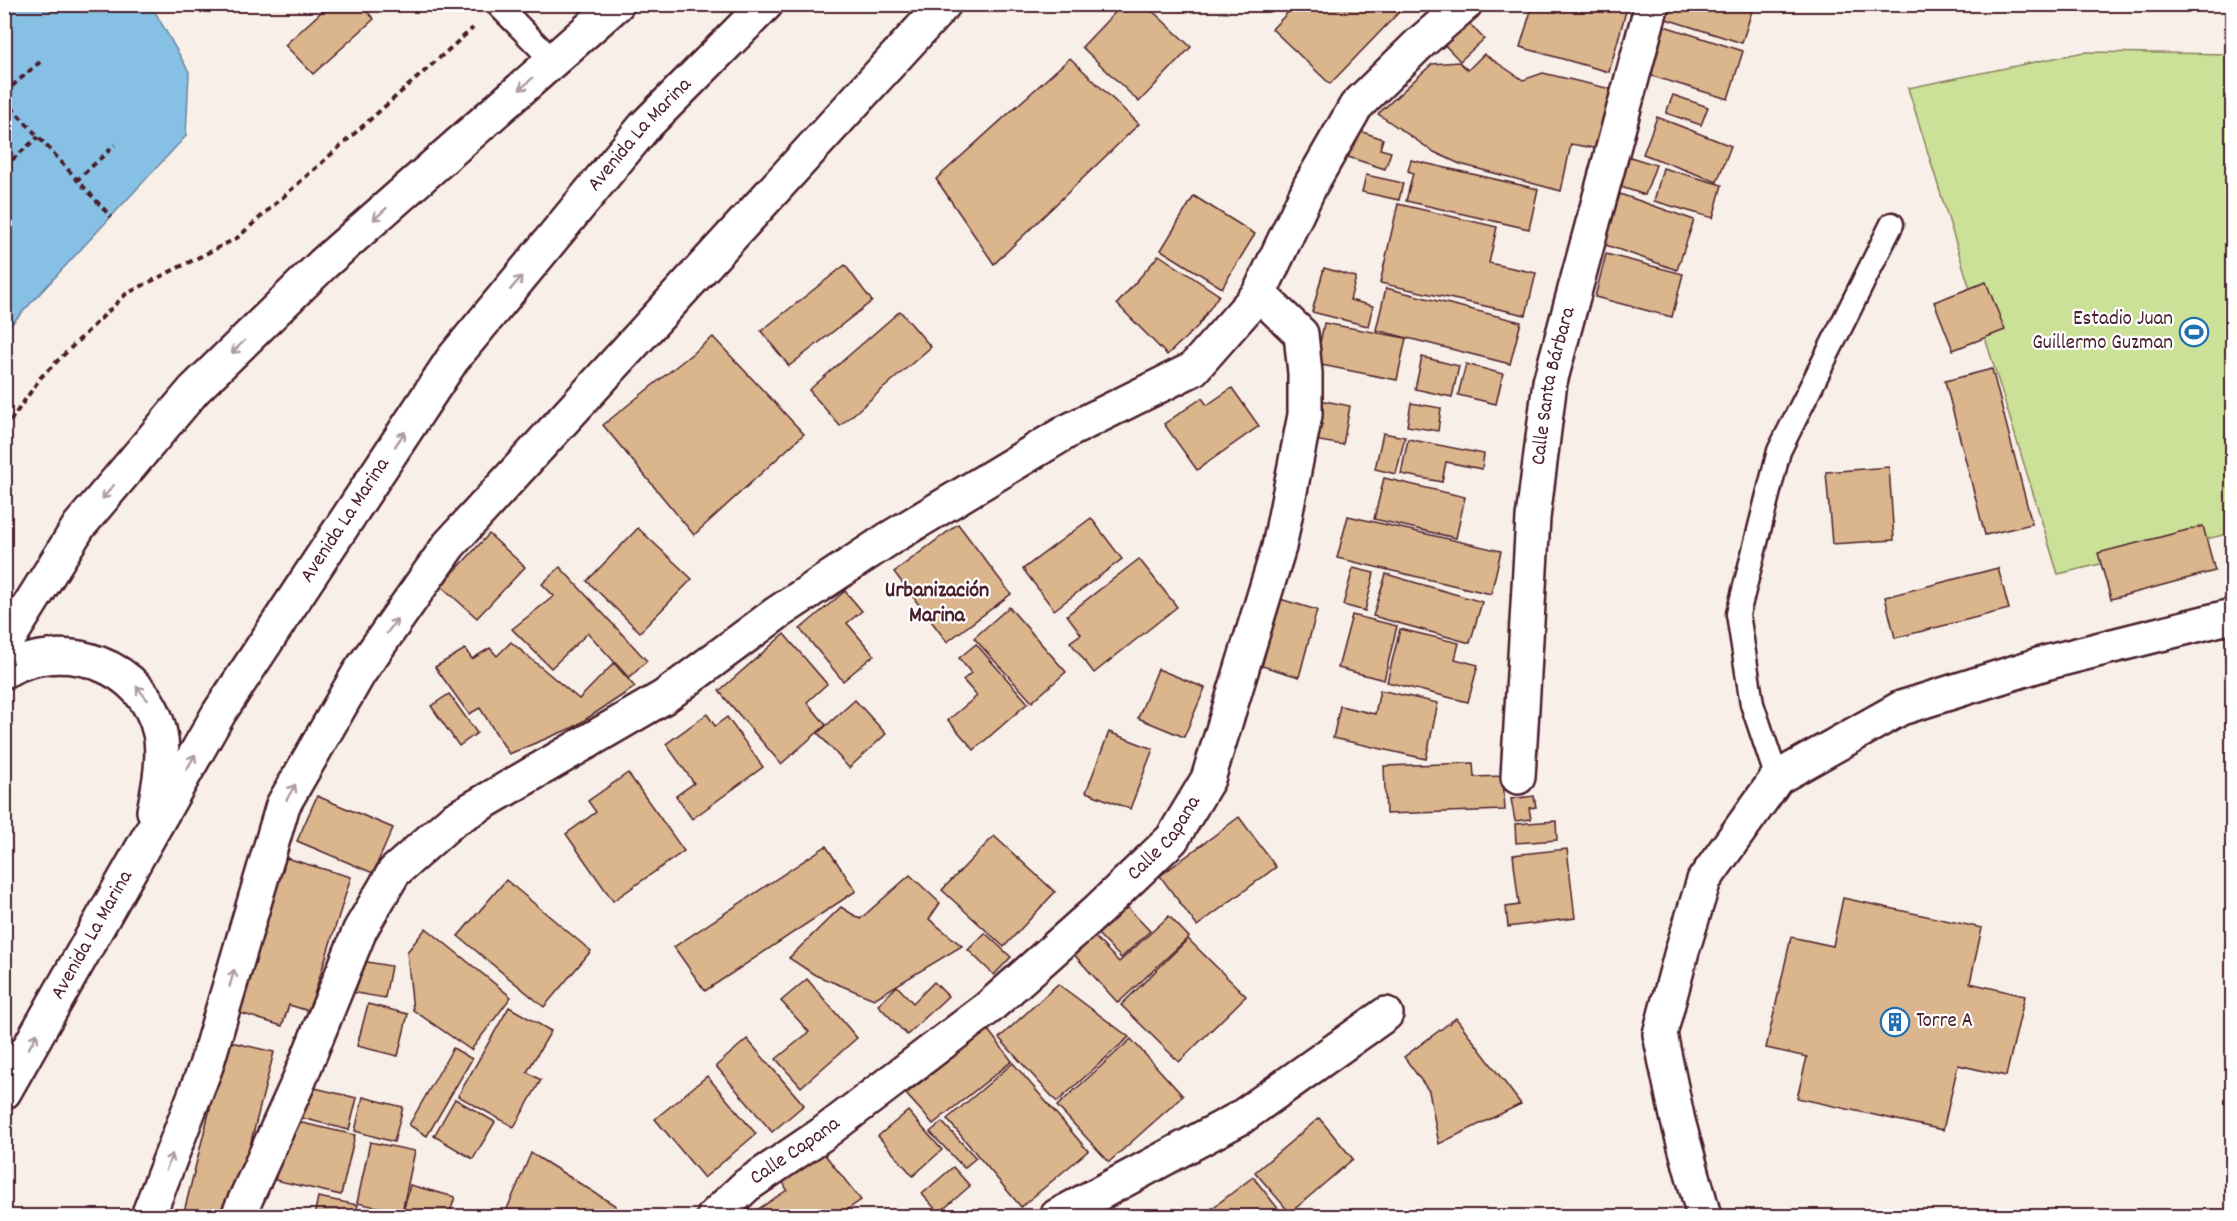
<svg xmlns="http://www.w3.org/2000/svg" width="2237" height="1221" font-family="Dekko,sans-serif">
	<style>
		.green { fill: #cbe197; stroke: #8a8061; stroke-width: 1.5 }
		.water { fill: #86c1e5; stroke: #6e809b; stroke-width: 1.5 }
		.building { fill: #dbb58c; stroke: #4a1f2b; stroke-width: 1.5 }
		.lines { fill: none; stroke-linecap: round; stroke-linejoin: round }
		.service-casing { stroke: #4a1f2b; stroke-width: 27 }
		.minor-casing { stroke: #4a1f2b; stroke-width: 38 }
		.secondary-casing { stroke: #4a1f2b; stroke-width: 38 }
		.path { stroke: #4a1f2b; stroke-width: 4; stroke-dasharray: 6 4.5; stroke-linecap: butt }
		.service { stroke: #fff; stroke-width: 22 }
		.minor { stroke: #fff; stroke-width: 33 }
		.secondary { stroke: #fff; stroke-width: 33 }
		.oneway { stroke: #ae9aa0 }
		.labels { text-anchor: middle; dominant-baseline: central; stroke-width: 4.5; stroke-linejoin: round; paint-order: stroke }
		.street-label { font-size: 21px; fill: #4a1f2b; stroke: #fff }
		.poi-label { font-size: 21px; fill: #4a1f2b; stroke: #fff; text-anchor: end }
		.neighbourhood-label { font-size: 22px; font-weight: bold; fill: #4a1f2b; stroke: #fff }
	</style>
	<rect width="100%" height="100%" fill="#f8f0e8"/>
	<filter id="ink" filterUnits="userSpaceOnUse"><feTurbulence type="fractalNoise" baseFrequency=".0167" numOctaves="2"/><feDisplacementMap in="SourceGraphic" scale="12" xChannelSelector="R" yChannelSelector="G"/><feConvolveMatrix kernelMatrix="1 2 1 2 8 2 1 2 1" color-interpolation-filters="sRGB"/></filter>
	<g filter="url(#ink)">
		<polygon class="green" points="2084,52 2232,54 2232,533 2058,574 1908,88"/>
		<polygon class="water" points="5,4 151,5 189,72 186,136 5,331"/>
		<g class="building">
			<polygon points="330,4 360,4 374,19 313,74 285,45"/>
			<polygon points="1123,4 1145,4 1191,47 1139,102 1082,47"/>
			<polygon points="1296,4 1397,4 1402,9 1330,84 1272,29"/>
			<polygon points="1533,4 1628,4 1609,72 1520,47"/>
			<polygon points="1671,4 1754,4 1742,43 1666,19"/>
			<polygon points="1464,18 1484,39 1460,61 1440,40"/>
			<polygon points="1658,24 1743,51 1728,99 1642,73"/>
			<polygon points="1484,54 1523,80 1543,73 1615,90 1599,149 1571,144 1561,191 1460,164 1434,152 1378,114 1432,64 1459,62 1468,70"/>
			<polygon points="1070,58 1139,124 994,264 936,179"/>
			<polygon points="1673,95 1708,107 1701,125 1666,113"/>
			<polygon points="1657,117 1731,146 1717,182 1643,154"/>
			<polygon points="1357,130 1383,139 1380,149 1391,152 1385,169 1348,157"/>
			<polygon points="1624,155 1656,165 1645,195 1615,185"/>
			<polygon points="1411,160 1538,189 1529,229 1406,201 1413,173 1408,171"/>
			<polygon points="1663,168 1722,185 1713,218 1654,201"/>
			<polygon points="1366,175 1403,183 1399,200 1362,192"/>
			<polygon points="1620,194 1694,220 1677,270 1603,244"/>
			<polygon points="1194,196 1255,234 1222,288 1161,250"/>
			<polygon points="1398,204 1497,227 1489,263 1536,273 1526,315 1380,283"/>
			<polygon points="1606,254 1683,274 1672,317 1595,297"/>
			<polygon points="1159,255 1219,295 1198,326 1167,355 1117,304"/>
			<polygon points="845,265 872,301 789,366 761,331"/>
			<polygon points="1324,268 1356,277 1350,300 1373,306 1368,326 1312,312"/>
			<polygon points="1986,282 2005,330 1953,350 1934,302"/>
			<polygon points="1386,288 1521,322 1510,364 1376,330"/>
			<polygon points="900,311 931,347 840,426 809,390"/>
			<polygon points="1324,323 1406,338 1397,380 1316,364"/>
			<polygon points="713,337 804,434 694,535 603,425"/>
			<polygon points="1422,357 1459,366 1452,397 1415,389"/>
			<polygon points="1466,364 1503,374 1496,404 1458,395"/>
			<polygon points="1992,369 2032,524 1985,535 1945,381"/>
			<polygon points="1232,388 1259,426 1197,470 1164,424 1202,398 1207,405"/>
			<polygon points="1320,400 1350,406 1343,445 1313,440"/>
			<polygon points="1411,403 1441,408 1438,431 1407,426"/>
			<polygon points="1383,433 1405,437 1396,474 1375,469"/>
			<polygon points="1408,439 1484,454 1482,469 1446,462 1442,482 1401,474"/>
			<polygon points="1889,467 1894,540 1832,544 1826,472"/>
			<polygon points="1384,478 1465,497 1456,538 1374,519"/>
			<polygon points="1348,516 1501,551 1491,594 1337,558"/>
			<polygon points="1091,518 1122,559 1054,610 1023,569"/>
			<polygon points="958,524 1011,594 947,642 894,572"/>
			<polygon points="2203,526 2215,571 2111,599 2098,553"/>
			<polygon points="638,528 692,579 640,632 587,581"/>
			<polygon points="489,534 525,567 477,618 441,586"/>
			<polygon points="1139,559 1177,607 1094,673 1070,642 1081,634 1067,615"/>
			<polygon points="560,567 647,661 629,678 588,633 551,668 512,629 554,596 542,584"/>
			<polygon points="1353,568 1374,573 1365,611 1343,605"/>
			<polygon points="1998,568 2009,609 1895,638 1885,597"/>
			<polygon points="1386,574 1482,602 1470,643 1373,616"/>
			<polygon points="845,591 862,611 847,623 874,655 843,681 800,629"/>
			<polygon points="1280,599 1317,610 1299,677 1262,666"/>
			<polygon points="1009,607 1066,672 1032,702 974,638"/>
			<polygon points="1352,615 1397,626 1384,680 1338,668"/>
			<polygon points="1400,629 1459,643 1455,659 1478,665 1468,702 1387,682"/>
			<polygon points="784,634 827,684 807,702 826,725 781,764 719,691"/>
			<polygon points="511,642 579,699 614,663 635,687 574,727 509,754 480,708 469,714 435,667 465,649 472,659 490,648 497,656"/>
			<polygon points="976,644 1028,703 974,750 948,720 977,696 963,680 971,673 959,658"/>
			<polygon points="1158,669 1205,688 1184,737 1138,718"/>
			<polygon points="1380,690 1438,703 1426,759 1333,738 1340,706 1375,714"/>
			<polygon points="449,694 477,733 459,746 431,706"/>
			<polygon points="855,700 886,734 849,768 818,733"/>
			<polygon points="707,714 715,726 727,717 763,767 692,819 676,796 694,783 666,744"/>
			<polygon points="1109,732 1153,749 1130,809 1086,792"/>
			<polygon points="1473,763 1474,777 1503,776 1505,810 1386,814 1384,766"/>
			<polygon points="628,773 684,851 613,901 566,834 596,812 588,801"/>
			<polygon points="317,796 393,828 373,873 297,841"/>
			<polygon points="1534,796 1536,807 1529,808 1531,819 1515,821 1511,799"/>
			<polygon points="1239,817 1276,867 1197,926 1160,876"/>
			<polygon points="1556,821 1557,840 1516,843 1515,824"/>
			<polygon points="994,836 1055,892 1004,947 942,890"/>
			<polygon points="826,846 856,891 705,991 674,947"/>
			<polygon points="1567,849 1575,918 1508,927 1506,907 1519,905 1513,855"/>
			<polygon points="286,858 351,877 309,1011 289,1005 282,1026 237,1012"/>
			<polygon points="910,875 940,903 929,919 962,946 874,999 815,975 789,958 841,907 860,919"/>
			<polygon points="506,880 591,951 544,1007 458,936"/>
			<polygon points="1843,898 1982,928 1970,983 2025,996 2006,1076 1958,1065 1943,1130 1797,1098 1807,1057 1766,1048 1791,937 1833,946"/>
			<polygon points="1126,906 1150,931 1121,958 1097,933"/>
			<polygon points="1169,916 1189,937 1118,1003 1069,949 1089,931 1119,962"/>
			<polygon points="426,928 511,997 471,1050 413,1010 407,952"/>
			<polygon points="985,933 1011,957 994,975 968,950"/>
			<polygon points="1188,939 1246,996 1179,1062 1121,1005"/>
			<polygon points="356,960 391,966 385,998 350,992"/>
			<polygon points="807,979 857,1038 801,1087 776,1059 809,1032 781,1001"/>
			<polygon points="934,982 948,996 907,1035 878,1005 897,986 913,1003"/>
			<polygon points="1058,984 1129,1037 1057,1102 999,1038"/>
			<polygon points="368,1004 408,1014 398,1056 357,1046"/>
			<polygon points="509,1007 551,1031 527,1072 541,1080 514,1127 458,1096"/>
			<polygon points="1456,1018 1521,1104 1439,1144 1429,1091 1404,1057"/>
			<polygon points="988,1030 1012,1061 933,1124 906,1094"/>
			<polygon points="747,1039 804,1105 772,1132 716,1066"/>
			<polygon points="1131,1039 1183,1096 1109,1162 1057,1106"/>
			<polygon points="227,1041 274,1052 232,1216 203,1216 184,1212"/>
			<polygon points="453,1048 472,1059 427,1136 409,1125"/>
			<polygon points="1013,1063 1088,1151 1021,1207 947,1119"/>
			<polygon points="707,1076 756,1134 704,1178 655,1119"/>
			<polygon points="302,1085 357,1098 349,1130 294,1116"/>
			<polygon points="363,1097 403,1107 394,1142 355,1131"/>
			<polygon points="455,1099 495,1122 473,1159 434,1136"/>
			<polygon points="908,1111 942,1150 913,1176 878,1136"/>
			<polygon points="1319,1118 1353,1159 1290,1213 1255,1172"/>
			<polygon points="289,1120 355,1135 341,1195 275,1180"/>
			<polygon points="942,1122 976,1158 964,1168 930,1132"/>
			<polygon points="370,1142 415,1151 402,1212 357,1203"/>
			<polygon points="822,1151 861,1200 838,1216 748,1216 787,1190 782,1180"/>
			<polygon points="531,1153 616,1206 609,1216 504,1216"/>
			<polygon points="953,1167 970,1186 939,1213 922,1194"/>
			<polygon points="1253,1177 1284,1216 1211,1216 1207,1212"/>
			<polygon points="410,1185 455,1197 449,1216 402,1216"/>
			<polygon points="318,1197 358,1205 355,1216 314,1216"/>
		</g>
		<g class="lines">
			<g class="service-casing">
				<g id="service">
					<polyline points="497,4 552,60"/>
					<polyline points="1777,778 1752,704 1738,614 1779,451 1892,224"/>
				</g>
			</g>
			<g class="minor-casing">
				<g id="minor">
					<path id="s1" d="M1518 777 1533 518 1550 382 1652 4"/>
					<polyline points="148,1216 206,1066 283,805 359,673 449,545 944,4"/>
					<polyline points="238,1216 298,1083 360,930 394,872 453,820 664,697 777,613 887,540 1068,431 1193,369 1259,294 1310,186 1356,106 1419,44 1465,4"/>
					<path id="s2" d="M714 1216 747 1185 821 1135 988 1008 1098 910 1172 839 1208 779 1279 547 1305 415V373L1301 334 1259 294"/>
					<polyline points="1057,1216 1240,1118 1386,1014"/>
					<polyline points="1704,1216 1678,1121 1660,1034 1682,951 1704,880 1777,778 1901,708 2045,663 2232,616"/>
				</g>
			</g>
			<g class="secondary-casing">
				<g id="secondary">
					<polyline points="4,646 79,526 194,390 323,264 617,4"/>
					<path d="M4 671C63 637 145 664 160 733 165 757 159 787 154 811"/>
					<path id="s3" d="M4 1092 219 713 452 360 644 127 766 4"/>
				</g>
			</g>
			<g class="path">
				<polyline points="4,93 40,62"/>
				<polyline points="4,99 111,217"/>
				<polyline points="4,167 38,137"/>
				<polyline points="76,181 115,145"/>
				<polyline points="4,430 41,377 126,294 237,238 473,28"/>
			</g>
			<use href="#service" class="service"/>
			<use href="#minor" class="minor"/>
			<use href="#secondary" class="secondary"/>
		</g>
		<defs><path id="oneway-shaft" d="M-6 0H5M1.5-3L5.5 0L1.5 3" fill="none" stroke-width="1.6" stroke-linecap="round" stroke-linejoin="round" transform="scale(1.5)"/></defs>
		<g class="oneway">
			<use href="#oneway-shaft" transform="translate(526 84) rotate(138)"/>
			<use href="#oneway-shaft" transform="translate(380 214) rotate(138)"/>
			<use href="#oneway-shaft" transform="translate(516 283) rotate(-50)"/>
			<use href="#oneway-shaft" transform="translate(238 347) rotate(136)"/>
			<use href="#oneway-shaft" transform="translate(400 439) rotate(-56)"/>
			<use href="#oneway-shaft" transform="translate(108 492) rotate(130)"/>
			<use href="#oneway-shaft" transform="translate(392 626) rotate(-55)"/>
			<use href="#oneway-shaft" transform="translate(142 693) rotate(-129)"/>
			<use href="#oneway-shaft" transform="translate(191 762) rotate(-61)"/>
			<use href="#oneway-shaft" transform="translate(291 792) rotate(-60)"/>
			<use href="#oneway-shaft" transform="translate(232 978) rotate(-74)"/>
			<use href="#oneway-shaft" transform="translate(33 1041) rotate(-61)"/>
			<use href="#oneway-shaft" transform="translate(169 1162) rotate(-69)"/>
		</g>
	</g>
	<defs>
		<g id="stadium-ring" transform="scale(1.5)"><circle r="9.5" fill="#fff" stroke="#1f6fb2" stroke-width="1.5"/><path d="M0-5a6.5 5 0 1 0 0 10a6.5 5 0 1 0 0-10ZM-3.5-1.8h7v3.6h-7Z" fill="#1f6fb2"/></g>
		<g id="building-ring" transform="scale(1.5)"><circle r="9.5" fill="#fff" stroke="#1f6fb2" stroke-width="1.5"/><path d="M-4-6H4V6H1V3H-1V6H-4ZM-2.5-4.3h1.7v1.8h-1.7ZM.8-4.3h1.7v1.8H.8ZM-2.5-1h1.7V.8h-1.7ZM.8-1h1.7V.8H.8Z" fill="#1f6fb2"/></g>
	</defs>
	<g fill-rule="evenodd">
		<use href="#stadium-ring" x="2194" y="332"/>
		<use href="#building-ring" x="1895" y="1022"/>
	</g>
	<g class="labels">
		<g class="street-label">
			<text stroke="none"><textPath href="#s3" startOffset="1152">Avenida La Marina</textPath></text>
			<text stroke="none"><textPath href="#s1" startOffset="393">Calle Santa Bárbara</textPath></text>
			<text stroke="none"><textPath href="#s3" startOffset="666">Avenida La Marina</textPath></text>
			<text stroke="none"><textPath href="#s2" startOffset="590">Calle Capana</textPath></text>
			<text stroke="none"><textPath href="#s3" startOffset="180">Avenida La Marina</textPath></text>
			<text stroke="none"><textPath href="#s2" startOffset="104">Calle Capana</textPath></text>
		</g>
		<g class="poi-label">
			<text x="2173" y="320">Estadio Juan<tspan x="2173" dy="24">Guillermo Guzman</tspan></text>
			<text x="1916" y="1022" text-anchor="start">Torre A</text>
		</g>
		<g class="neighbourhood-label">
			<text x="937" y="591">Urbanización<tspan x="937" dy="25">Marina</tspan></text>
		</g>
	</g>
	<rect width="2237" height="1221" fill="none" stroke="#fff" stroke-width="24"/>
	<rect x="12" y="12" width="2213" height="1197" fill="none" stroke="#4a1f2b" stroke-width="2" filter="url(#ink)"/>
</svg>
